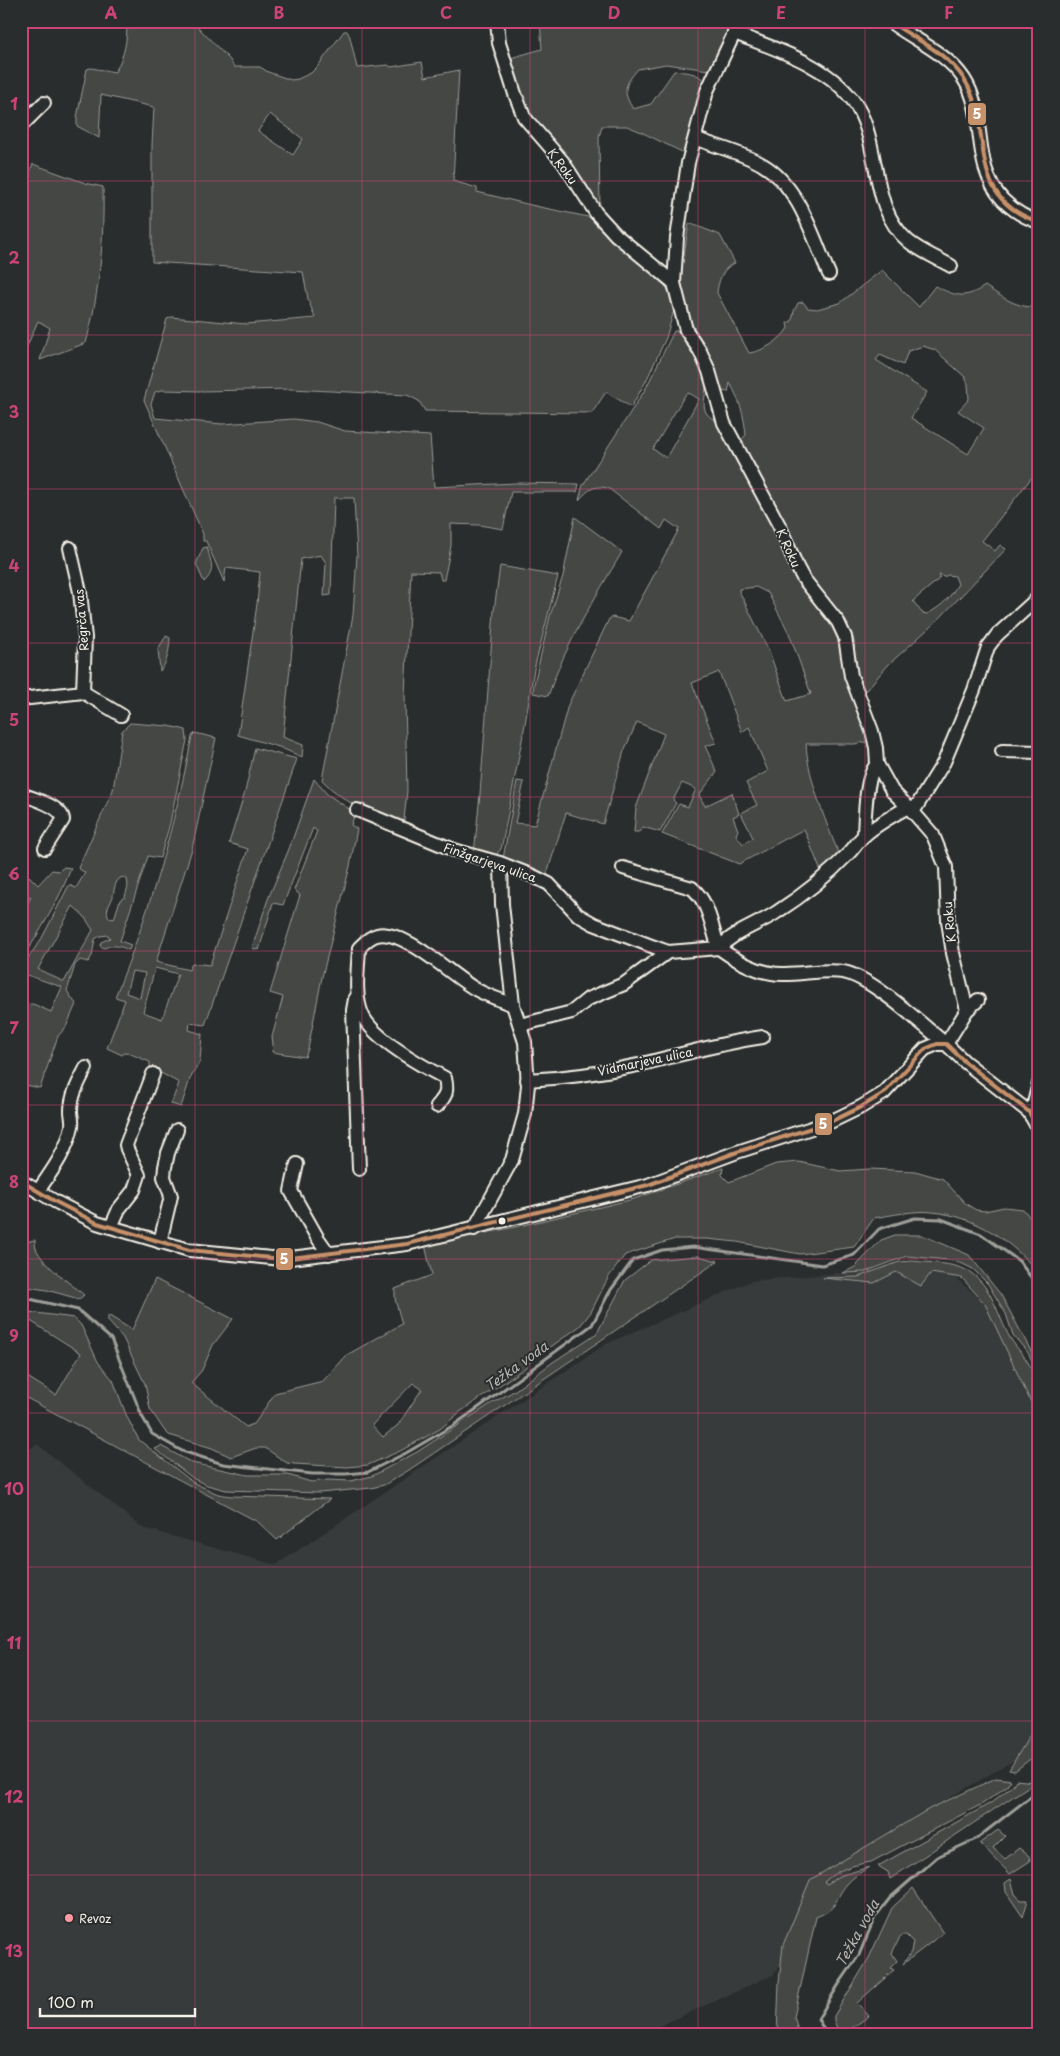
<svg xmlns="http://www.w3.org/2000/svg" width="1060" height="2056" font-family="'Playpen Sans',sans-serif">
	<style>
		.built { fill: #373a3a }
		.green { fill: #444645; stroke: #9c9c96; fill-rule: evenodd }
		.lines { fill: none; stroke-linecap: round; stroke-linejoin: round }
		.stream { stroke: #9f9f9a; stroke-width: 3 }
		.street-casing { stroke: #f4f1e8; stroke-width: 16 }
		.street { stroke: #2a2d2e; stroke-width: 12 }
		.bus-1-casing { stroke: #2a2d2e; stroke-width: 8 }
		.bus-1 { stroke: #c7916a; stroke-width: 4 }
		.grid { fill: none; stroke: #cc4377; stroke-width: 1; stroke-opacity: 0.55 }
		.bus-dot { fill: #f4f1e8; stroke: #2a2d2e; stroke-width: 2 }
		.poi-dot { fill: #ff9aa2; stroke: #2a2d2e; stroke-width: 2 }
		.labels { text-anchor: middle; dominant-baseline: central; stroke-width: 4; stroke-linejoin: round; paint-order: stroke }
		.street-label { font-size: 12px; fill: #f4f1e8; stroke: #2a2d2e }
		.poi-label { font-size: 12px; fill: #f4f1e8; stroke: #2a2d2e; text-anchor: start }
		.water-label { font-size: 14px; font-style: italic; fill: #b5b3ae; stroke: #2a2d2e }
		.line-badge { stroke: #2a2d2e; stroke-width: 2 }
		.badge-label { font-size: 14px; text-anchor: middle; font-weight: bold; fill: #fff }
		.neatline { fill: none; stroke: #cc4377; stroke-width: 2 }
		.grid-label { font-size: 16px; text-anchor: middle; font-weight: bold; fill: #cc4377 }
	</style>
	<rect width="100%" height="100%" fill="#2a2d2e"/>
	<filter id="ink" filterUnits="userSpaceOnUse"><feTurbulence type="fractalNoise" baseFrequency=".02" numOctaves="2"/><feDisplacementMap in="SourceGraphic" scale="10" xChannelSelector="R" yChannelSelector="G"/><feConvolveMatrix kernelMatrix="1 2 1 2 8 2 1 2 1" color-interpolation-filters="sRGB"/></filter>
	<g filter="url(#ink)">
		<polygon class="built" points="873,1270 949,1272 989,1307 1039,1399 1039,1746 866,1846 773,1975 655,2028 630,2035 21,2035 21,1455 37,1444 143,1528 276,1565 606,1344 751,1281"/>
		<g class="green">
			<path d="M127 21H192L230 60 234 67H260L268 72 291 80 298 79 311 73 318 66 344 31H347L350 37 357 68 388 65 391 67 422 62 425 77 459 70 453 181 477 188V192L535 206 593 218 656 273 668 290 674 304V310L666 338 646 381 631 407 606 392 592 413 425 411 419 401 407 395 292 389 201 391 162 390 155 392 151 404 155 418 222 424 294 419 317 422 345 431 430 436 434 487 516 483 579 484 577 492H511L503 529 479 525 451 524V546L444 580H441L439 572 411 571 405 695 407 791 403 829C373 815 345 804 322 780L353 615 357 556 354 498H334L331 595 324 596 326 563 321 555 301 559 283 737 303 745 302 757 279 747 238 735 257 604 260 572 226 568 224 582 206 541H203V534L144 400 167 319 171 317 246 324 315 318 308 299 303 272 152 262V145L154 107 101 95 99 138 77 126V117L87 69 91 68 115 72C125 55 127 41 127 21ZM270 114 303 139 293 155 258 131Z"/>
			<path d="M540 21H733L709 70 666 64 638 69C624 85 622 91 633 109L651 104 674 71C684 72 700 72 704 82L686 154 639 131 627 126H602L599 137 600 214 523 109 507 59 542 49Z"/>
			<path d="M33 164 85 183 103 187C104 240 100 291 86 343L40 360 50 328 38 321 21 360V192Z"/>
			<path d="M689 223 720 235 735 263C723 267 718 281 717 293L749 353C764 351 781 340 788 328L787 323 792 321 794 311 798 303 803 302 808 308 817 309 840 303 882 270 919 307 935 286C956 296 964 300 985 286 1002 297 1018 309 1039 307V468L982 541 995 551 1000 545 1006 549 937 621 889 664 861 696 852 656C866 637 822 592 811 578 801 563 795 545 787 529 773 499 757 469 741 440L746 435C744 415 740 401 730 383L728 392 722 391 713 362 689 318 679 287ZM923 346 935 350 965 377 968 384 969 399 958 411 984 428 968 454 911 418 927 392 876 360 880 355 903 365 908 351ZM940 574 943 577 948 575 955 576 958 584C949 599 942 606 927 614L922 613 913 601 939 579Z"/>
			<path d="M674 331H677C685 341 706 374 706 386 706 398 698 412 715 420L741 462 757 499 841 636 871 741 854 744H806C808 780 827 825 841 859L822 874 804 829 739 864 662 834 679 804 688 807 696 789 682 783 673 800 676 803 660 832 643 827 639 832H634L636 808 664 734 637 722 624 751 603 824 566 813 545 880 503 859 517 781 524 782 515 823 535 825 568 705 609 619 612 617 629 621 679 529 666 520 661 529 608 488C593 485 589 489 579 500L583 485 645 390ZM689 393 699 399 666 458 653 449 685 395ZM756 587 768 593 789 633 811 694 787 701 768 649 739 591V589ZM719 672 742 732 749 727 768 771 746 783 757 805 741 813 753 838 743 844 736 835 738 830 733 817 739 814 732 793 705 806 699 795 717 772 705 746 716 743 692 683Z"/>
			<path d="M575 517 622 552C595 598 565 645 548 696L533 693 534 684 550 616 563 576Z"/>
			<path d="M207 547C210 561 217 570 204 582L196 564 203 548Z"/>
			<polygon points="500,566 558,576 534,669 525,724 504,835 501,849 495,856 474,854 480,794 494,611"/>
			<path d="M166 636 170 638C169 650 168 662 160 671L158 649Z"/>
			<path d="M130 723 169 726 186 730 187 740 170 823 160 858 148 856 120 941 131 945 129 950C120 946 113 944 104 948L100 946 101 942 110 938 108 935 100 936 95 939 92 956 88 962 80 960 75 965 67 991 76 1004 66 1027 58 1036 40 1088 21 1084V1005L33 1004 51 1012 62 987 21 973V968L42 938 69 885 76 888 85 873 78 868 113 790 122 731ZM122 877 127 879 128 886 125 897 120 900 114 919 109 918C105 909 109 907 112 899 115 891 113 882 122 877ZM73 906 84 916 93 930 64 982 38 969Z"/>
			<path d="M195 733 216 738 192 849 156 962 189 970 192 963 210 965 248 849 229 843 245 792 255 748 297 759 205 1025 190 1023 189 1030 202 1034 200 1061 190 1079 181 1107 171 1104 179 1083 150 1067V1062L126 1052 122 1055 107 1048 125 1000 115 997C149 913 175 826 192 736ZM155 968 178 974 162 1019 143 1012ZM132 971 145 973 140 998 126 993Z"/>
			<polygon points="314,779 327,794 355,813 351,825 357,829 350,866 322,977 308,1049 305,1057 272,1052 273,1044 272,1037 283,997 270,993 300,895 294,890 317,831 313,828 283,905 273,903 259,950 252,948 268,899 289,849"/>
			<path d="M64 867 71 868C59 901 40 931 21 961V916L31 897 21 892V887L29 876 38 885 52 870 59 871Z"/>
			<path d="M799 1162 840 1171 870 1169 915 1171 943 1179 966 1204 976 1210 985 1211 1004 1207 1023 1209C1042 1230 1039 1248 1039 1274 1012 1241 976 1216 932 1212 914 1210 892 1215 874 1218L854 1247 800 1254 737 1242 707 1239H675L625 1255 608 1278 591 1312 580 1326 531 1361 525 1368 460 1412 440 1429 400 1451 368 1465 347 1467 294 1464 287 1463 265 1448H256L231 1457 212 1448 169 1435 164 1430 150 1409 145 1384 123 1338 108 1321V1315L132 1330 155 1279 233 1319 213 1345 202 1370 191 1383 246 1427 255 1423 275 1393 323 1381 345 1356 402 1324 395 1299V1289L432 1275 425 1245 511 1228 634 1199 723 1168 722 1175 729 1182 776 1164ZM413 1383 422 1389 398 1425 383 1437 372 1425Z"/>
			<polygon points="895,1235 922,1235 969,1255 1001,1295 1039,1366 1039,1378 1029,1354 1013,1335 1006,1314 988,1284 973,1269 963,1264 948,1260 907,1256 865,1272 843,1273 855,1267 881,1240"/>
			<path d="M35 1240C32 1259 71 1283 84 1295L79 1299 47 1290 21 1286V1270L24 1265 21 1261V1243Z"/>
			<polygon points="698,1256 718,1261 409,1470 384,1485 371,1488 320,1493 226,1490 207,1485 194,1479 155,1449 161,1446 192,1463 248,1475 288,1475 311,1482 328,1480 351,1481 372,1476 417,1452 492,1403 514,1391 553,1362 597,1333 625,1280 651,1260"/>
			<path d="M912 1261C930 1263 951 1262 968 1271 993 1286 997 1315 1010 1338 1017 1349 1027 1358 1032 1370 1039 1388 1039 1407 1039 1426L1034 1409 985 1304 962 1278 931 1273 921 1286 896 1272 874 1283 823 1278 858 1277 899 1262Z"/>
			<polygon points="21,1311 74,1318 81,1325 98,1362 113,1380 127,1417 139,1440 194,1483 218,1494 231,1496 330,1499 277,1540 258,1522 21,1395 21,1373 56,1395 81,1353 21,1315"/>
			<polygon points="1039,1724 1039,1752 1015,1771 1009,1770 1030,1735"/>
			<path d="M996 1778 1011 1780 1007 1786 984 1803 871 1862C850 1866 840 1868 824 1882L827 1884 839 1876 869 1867C861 1872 853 1877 847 1884 833 1900 840 1908 816 1917L794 2017 797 2026V2035H777L779 1982 783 1945 810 1880 929 1809Z"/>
			<polygon points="1016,1780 1035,1782 890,1879 888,1872 878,1866 991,1803 1012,1786"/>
			<polygon points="998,1830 1005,1836 993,1848 1005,1859 1019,1848 1029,1856 1030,1861 1010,1874 980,1843"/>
			<polygon points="1011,1879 1015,1894 1021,1900 1028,1900 1023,1917 1006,1892 1005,1883"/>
			<polygon points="913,1888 943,1933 903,1964 911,1952 913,1942 906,1935 901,1935 892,1953 897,1961 890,1968 894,1970 857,2003 869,2016 852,2028 854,2035 840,2035 834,2021 834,2016 869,1958 892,1908"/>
		</g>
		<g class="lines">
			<g class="stream">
				<polyline points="21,1297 78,1310 111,1339 142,1416 152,1434 182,1451 223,1464 312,1474 346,1474 368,1472 406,1453 454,1425 496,1395 592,1325 610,1291 633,1260 662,1250 693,1247 822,1265 854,1255 879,1229 915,1218 941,1219 981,1234 1019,1261 1039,1288"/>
				<polyline points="827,2035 818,2019 839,1984 859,1955 875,1917 890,1898 937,1857 976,1839 1039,1790"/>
			</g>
			<g class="street-casing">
				<g id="street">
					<polyline points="497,21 499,43 515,94 524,117 563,162 596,213 616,235 674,283 677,238 688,163 707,91 740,21"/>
					<path d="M889 21C914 40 946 52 964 79 988 116 970 165 1003 200 1013 210 1025 218 1039 222"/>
					<path d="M734 33C775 49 824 63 852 99 883 140 867 206 908 241 920 251 937 258 951 266"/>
					<polyline points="21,126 44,103"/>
					<path d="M695 138C716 147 744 153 763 165 799 186 813 237 829 274"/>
					<polyline points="674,283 686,330 700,351 709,371 724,423 780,527 797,567 803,578 838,622 845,637 851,676 872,731 876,748 877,764 892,791 908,807"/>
					<polyline points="70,548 80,592 85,638 83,692"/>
					<polyline points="21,699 83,692 121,715"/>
					<polyline points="1002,751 1039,752"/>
					<path d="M21 794C32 798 63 807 63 820L45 848"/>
					<path d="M357 810 454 850 500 863 533 876 549 884 578 915 594 924 649 945 668 952 719 948C735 931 758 925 777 912 802 896 828 875 848 854 855 847 859 839 866 834 879 823 894 815 908 807L913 812"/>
					<path d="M864 835C865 817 865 776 877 764"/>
					<path d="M623 868 692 888C710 903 711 927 719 948 738 962 761 975 785 974 804 974 824 969 843 972 872 977 922 1025 946 1044L967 1010 978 1000"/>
					<polyline points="355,999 353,1010 359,1169"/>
					<polyline points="967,1010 953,953 948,921 946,867 933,835 913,812 944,762 974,690 988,647 997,635 1039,597"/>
					<polyline points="520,1025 572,1012 588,999 624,984 668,952"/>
					<path d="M527 1080C564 1078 602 1073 638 1065 680 1055 720 1043 763 1037"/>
					<path d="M437 1106C446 1096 448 1092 445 1078 422 1066 372 1038 362 1014 354 995 358 969 359 948 364 943 369 937 377 935 404 928 454 978 477 990 488 996 501 1000 513 1005"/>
					<polyline points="1031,1116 1039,1083"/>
					<polyline points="297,1164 291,1191 317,1237 329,1254"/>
					<polyline points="21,1181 56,1202 97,1223 189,1250 282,1259 407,1244 648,1185 737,1152 830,1122 861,1107 884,1093 925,1049 937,1044 946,1044 965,1062 1029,1112 1039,1130"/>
					<path d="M38 1191C52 1171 67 1151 72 1126 73 1121 71 1116 71 1111 71 1095 79 1082 86 1068"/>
					<polyline points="111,1227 119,1209 134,1190 139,1175 127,1149 126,1145 153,1074"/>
					<polyline points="474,1229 512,1160 525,1114 528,1085 525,1042 513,1005 502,904 501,864"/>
					<polyline points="160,1242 171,1196 164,1177 165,1167 168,1153 177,1130"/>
				</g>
			</g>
			<use href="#street" class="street"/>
			<g class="bus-1-casing">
				<g id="bus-1">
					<path d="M889 21C914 39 947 52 964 79 996 130 962 197 1039 222"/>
					<polyline points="21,1181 56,1202 97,1223 189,1250 282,1259 407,1244 648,1185 737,1152 830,1122 861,1107 884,1093 925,1049 937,1044 946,1044 965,1062 1029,1112 1039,1130"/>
				</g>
			</g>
			<use href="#bus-1" class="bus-1"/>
		</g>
	</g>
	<path class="grid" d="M195 21V2035M362 21V2035M530 21V2035M698 21V2035M865 21V2035M21 181H1039M21 335H1039M21 489H1039M21 643H1039M21 797H1039M21 951H1039M21 1105H1039M21 1259H1039M21 1413H1039M21 1567H1039M21 1721H1039M21 1875H1039"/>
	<circle class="bus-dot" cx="502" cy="1221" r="4.5"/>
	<circle class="poi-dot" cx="69" cy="1918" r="5"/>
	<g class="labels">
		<g class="street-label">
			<text transform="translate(563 166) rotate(54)">K Roku</text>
			<text transform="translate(789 548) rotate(66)">K Roku</text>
			<text transform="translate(81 620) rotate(-95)">Regrča vas</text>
			<text transform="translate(490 862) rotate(19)">Finžgarjeva ulica</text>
			<text transform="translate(949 922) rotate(-96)">K Roku</text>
			<text transform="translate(645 1061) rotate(-12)">Vidmarjeva ulica</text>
		</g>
		<g class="poi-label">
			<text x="79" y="1918">Revoz</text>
		</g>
		<g class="water-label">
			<text transform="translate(516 1366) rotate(-36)">Težka voda</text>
			<text transform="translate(857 1933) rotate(-61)">Težka voda</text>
		</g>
	</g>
	<g class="line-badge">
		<rect x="967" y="102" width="20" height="24" rx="5" fill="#c7916a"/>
		<rect x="814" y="1112" width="19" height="24" rx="5" fill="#c7916a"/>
		<rect x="275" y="1247" width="19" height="24" rx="5" fill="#c7916a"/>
	</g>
	<g class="badge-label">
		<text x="977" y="119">5</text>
		<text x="823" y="1129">5</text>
		<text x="284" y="1264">5</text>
	</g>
	<rect width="1060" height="2056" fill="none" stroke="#2a2d2e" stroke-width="55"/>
	<path d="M40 2008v8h155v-8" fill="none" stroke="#f4f1e8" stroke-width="2.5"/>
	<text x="48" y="2008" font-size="15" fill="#f4f1e8" stroke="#2a2d2e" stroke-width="4" paint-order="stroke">100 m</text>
	<rect x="28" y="28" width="1004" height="2000" class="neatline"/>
	<g class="grid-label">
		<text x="111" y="19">A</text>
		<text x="279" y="19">B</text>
		<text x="446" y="19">C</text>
		<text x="614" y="19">D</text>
		<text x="781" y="19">E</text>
		<text x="949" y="19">F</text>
		<text x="14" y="110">1</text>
		<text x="14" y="264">2</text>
		<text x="14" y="418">3</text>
		<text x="14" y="572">4</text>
		<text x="14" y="726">5</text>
		<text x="14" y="880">6</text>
		<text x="14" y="1034">7</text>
		<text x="14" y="1188">8</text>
		<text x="14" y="1342">9</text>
		<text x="14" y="1495">10</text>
		<text x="14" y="1649">11</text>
		<text x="14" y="1803">12</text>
		<text x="14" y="1957">13</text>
	</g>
</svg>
